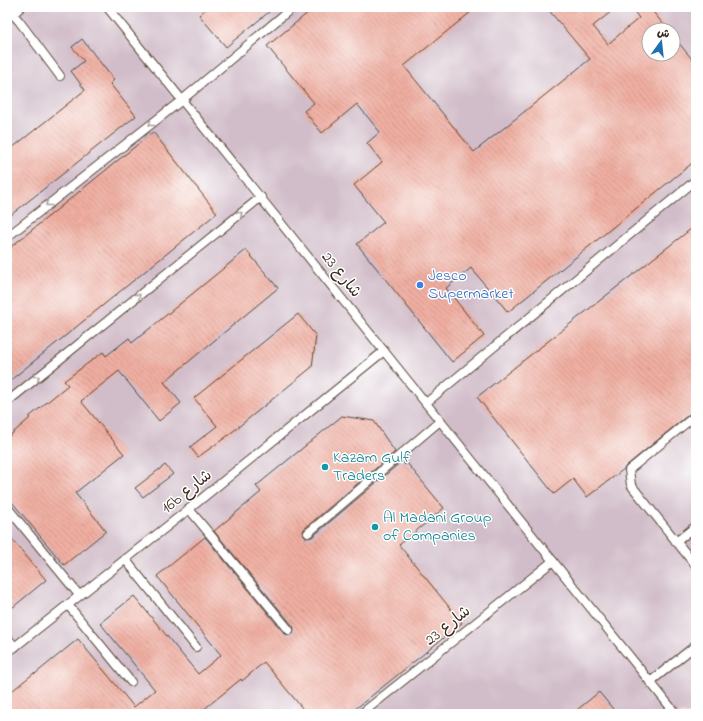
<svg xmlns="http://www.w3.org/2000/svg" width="703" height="721" font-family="'Indie Flower','Playpen Sans Arabic',sans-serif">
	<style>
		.industrial { fill: #d1bdc9; fill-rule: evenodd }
		.building { fill: url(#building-back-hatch) }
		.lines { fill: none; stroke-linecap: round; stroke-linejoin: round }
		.service-casing { stroke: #574638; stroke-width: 10 }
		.service { stroke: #fff; stroke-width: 8 }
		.oneway { stroke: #a79f9a }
		.shop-dot { fill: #3f7fe0; stroke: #fff; stroke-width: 1.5 }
		.culture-dot { fill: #0f9aa8; stroke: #fff; stroke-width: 1.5 }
		.labels { text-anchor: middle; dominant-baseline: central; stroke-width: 3; stroke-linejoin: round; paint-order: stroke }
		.street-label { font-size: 16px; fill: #3b2a1e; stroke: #fff }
		.shop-label { font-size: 16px; fill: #366cbe; stroke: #fff; text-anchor: start }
		.culture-label { font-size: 16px; fill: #0d838f; stroke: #fff; text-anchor: start }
	</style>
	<defs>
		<pattern id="building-back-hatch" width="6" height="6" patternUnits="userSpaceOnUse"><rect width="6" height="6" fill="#f0afa2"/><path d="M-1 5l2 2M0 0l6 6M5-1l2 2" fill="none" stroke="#c48f83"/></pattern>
	</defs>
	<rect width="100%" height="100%" fill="#fff"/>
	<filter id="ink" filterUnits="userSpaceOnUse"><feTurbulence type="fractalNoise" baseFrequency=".025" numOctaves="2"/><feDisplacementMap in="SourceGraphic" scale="8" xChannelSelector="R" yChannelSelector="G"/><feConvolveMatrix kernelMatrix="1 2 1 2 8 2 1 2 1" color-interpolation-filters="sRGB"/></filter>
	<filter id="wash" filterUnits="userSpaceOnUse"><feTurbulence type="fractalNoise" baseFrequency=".012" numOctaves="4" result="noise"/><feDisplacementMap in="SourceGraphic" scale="16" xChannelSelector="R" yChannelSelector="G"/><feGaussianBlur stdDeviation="0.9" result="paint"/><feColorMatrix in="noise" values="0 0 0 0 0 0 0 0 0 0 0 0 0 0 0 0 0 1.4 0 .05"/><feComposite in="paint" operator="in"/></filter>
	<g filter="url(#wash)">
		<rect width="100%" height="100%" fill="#f6e2cc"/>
		<path class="industrial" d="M7 7H696V714H7ZM649 30H673V54H649Z"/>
		<g id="blocks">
			<g class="building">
				<polygon points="208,7 275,7 226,47 199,15"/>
				<polygon points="315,7 477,7 404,66 474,152 590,59 546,7 617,7 593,26 608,44 639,18 631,7 649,7 668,30 649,30 649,54 673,54 673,36 696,64 696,160 508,312 471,268 446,288 484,336 452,362 357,244 384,222 354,185 382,162 367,143 380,132 357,104 322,133 304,111 314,103 267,46"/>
				<polygon points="82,39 114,80 110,84 136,116 7,218 7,152 85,90 71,71 84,61 72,47"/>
				<polygon points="153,132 217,213 7,383 7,250"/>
				<polygon points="696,225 696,410 693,411 626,466 624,469 587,497 573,479 554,494 477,397"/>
				<polygon points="246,250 278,288 164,382 181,403 159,421 119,371 81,401 124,454 75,493 106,531 64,565 7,496 7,438 30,418 29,417 68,385 64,381 103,352 106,356 129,338 132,343"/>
				<polygon points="298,314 316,336 312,367 226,437 198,457 190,447 217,426 194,398"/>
				<polygon points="342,416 374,421 395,452 304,529 303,532 304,536 307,538 312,537 402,461 405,465 407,463 444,508 399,545 462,623 349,714 307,714 264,662 242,681 241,679 198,714 7,714 7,695 34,673 35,674 78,639 134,707 155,690 100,623 134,596 198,674 221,655 157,576 205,537 285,634 290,635 293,634 294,629 293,626 214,531 261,492 256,486"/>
				<polygon points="165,465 173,474 143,497 135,488"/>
				<polygon points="7,533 46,580 7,612"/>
				<polygon points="599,692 617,714 572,714"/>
			</g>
		</g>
	</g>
	<g filter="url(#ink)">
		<use href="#blocks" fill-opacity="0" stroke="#574638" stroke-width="1"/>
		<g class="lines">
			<g class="service-casing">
				<g id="service">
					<polyline points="107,7 676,714"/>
					<polyline points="7,8 19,21 60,76"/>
					<polyline points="13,14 21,7"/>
					<polyline points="7,237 182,100 293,7"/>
					<polyline points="7,402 261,197"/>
					<polyline points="426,403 696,180"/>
					<polyline points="696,415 629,470 631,485 696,566"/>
					<polyline points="7,507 79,595"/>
					<polyline points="189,509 289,630"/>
					<polyline points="308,533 440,421"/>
					<polyline points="676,542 696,526"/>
					<polyline points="125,559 196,647"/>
					<polyline points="68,605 131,682"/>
					<polyline points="7,637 15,647"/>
					<polyline points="7,653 189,509 384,351"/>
					<polyline points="650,682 696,645"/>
					<polyline points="361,714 553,561"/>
				</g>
			</g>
			<use href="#service" class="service"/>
		</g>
		<defs><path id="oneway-chevron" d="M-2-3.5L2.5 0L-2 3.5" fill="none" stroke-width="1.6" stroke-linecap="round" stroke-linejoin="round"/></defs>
		<g class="oneway">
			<use href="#oneway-chevron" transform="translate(151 124) rotate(142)"/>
			<use href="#oneway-chevron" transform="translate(48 204) rotate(142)"/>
			<use href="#oneway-chevron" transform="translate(240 214) rotate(-39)"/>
			<use href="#oneway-chevron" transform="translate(138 296) rotate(-39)"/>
			<use href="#oneway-chevron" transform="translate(37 378) rotate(-39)"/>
		</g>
	</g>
	<circle class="shop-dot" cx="420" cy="285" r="4"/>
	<g class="culture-dot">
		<circle cx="325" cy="467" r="4"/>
		<circle cx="375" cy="527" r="4"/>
	</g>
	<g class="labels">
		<g class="street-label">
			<text transform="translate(341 275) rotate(51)">شارع 23</text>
			<text transform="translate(187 492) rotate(-39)">16b شارع</text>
			<text transform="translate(448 626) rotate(-39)">شارع 23</text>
		</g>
		<g class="shop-label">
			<text x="428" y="276">Jesco<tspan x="428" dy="18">Supermarket</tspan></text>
		</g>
		<g class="culture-label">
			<text x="333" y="458">Kazam Gulf<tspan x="333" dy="18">Traders</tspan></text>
			<text x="383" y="518">Al Madani Group<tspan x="383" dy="18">of Companies</tspan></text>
		</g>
	</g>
	<rect width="703" height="721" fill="none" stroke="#fff" stroke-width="24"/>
	<g transform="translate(661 42) rotate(15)"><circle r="19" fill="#ffffff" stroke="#b1aaa5"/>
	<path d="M0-3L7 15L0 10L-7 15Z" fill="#1f6fb2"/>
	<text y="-6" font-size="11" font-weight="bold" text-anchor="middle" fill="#3b2a1e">ش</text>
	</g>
</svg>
